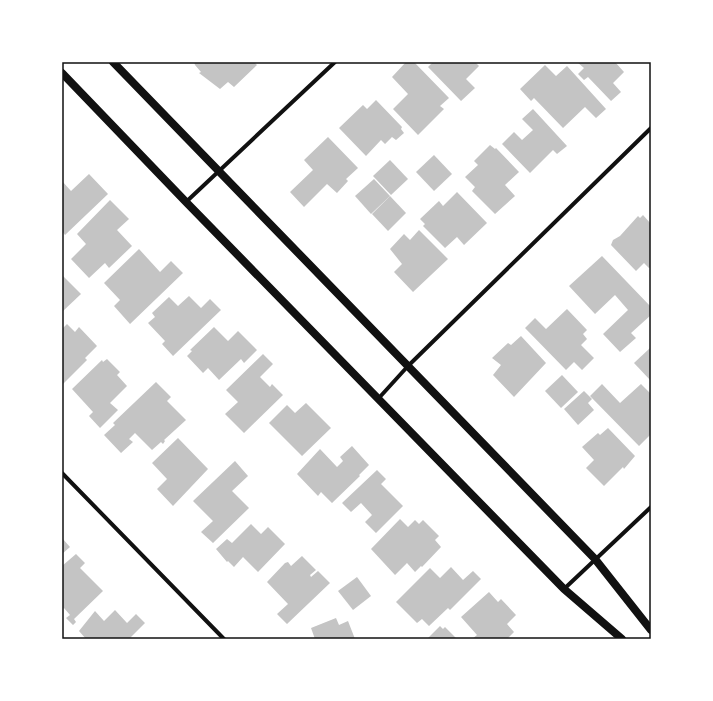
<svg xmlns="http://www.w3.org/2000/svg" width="713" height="701" font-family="'Public Sans',sans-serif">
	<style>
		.building { fill: #c4c4c4 }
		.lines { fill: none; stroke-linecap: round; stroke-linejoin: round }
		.minor { stroke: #111; stroke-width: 4 }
		.secondary { stroke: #111; stroke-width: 8 }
		.neatline { fill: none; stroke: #111; stroke-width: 1.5 }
	</style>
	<rect width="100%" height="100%" fill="#fff"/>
	<g class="building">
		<polygon points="194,62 254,62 257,65 234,87 228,82 220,89 199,73 201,72 195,65"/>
		<polygon points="406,62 414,62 449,98 440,106 444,109 418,135 393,109 408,94 392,77"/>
		<polygon points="433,62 475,62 479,66 466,79 475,88 461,101 428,67"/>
		<polygon points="577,62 615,62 624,72 613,83 621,92 611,101 588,77 584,80 578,74 584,68"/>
		<polygon points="545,65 556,76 567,66 606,109 596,118 585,107 563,128 534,98 531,101 520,89"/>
		<polygon points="376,100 402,127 401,129 404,133 396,140 392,137 385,144 381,140 366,156 339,128 363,105 367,109"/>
		<polygon points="533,109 567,146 557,154 553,150 530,173 502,144 514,132 522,140 533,130 522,119"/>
		<polygon points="328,137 358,168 346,179 348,181 337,193 327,184 304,207 290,192 313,170 304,160"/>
		<polygon points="490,145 495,149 496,148 519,172 505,185 515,196 495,214 472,191 475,187 465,177 478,165 474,161"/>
		<polygon points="434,155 452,174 434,191 416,172"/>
		<polygon points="390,160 408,179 391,195 373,176"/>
		<polygon points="89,174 108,194 65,235 62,231 62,181 71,191"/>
		<polygon points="374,179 390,196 371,214 355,196"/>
		<polygon points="457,192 487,223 464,245 457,237 445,248 423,226 425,224 420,219 439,201 443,206"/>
		<polygon points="390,196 406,213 388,231 372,214"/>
		<polygon points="110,200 129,219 117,230 132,246 109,268 105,263 89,278 71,259 86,244 77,234"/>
		<polygon points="643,215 651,224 651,267 649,268 644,263 636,271 611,245 613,240 620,236 638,216 640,218"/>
		<polygon points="419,230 448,259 413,292 394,272 402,264 390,249 404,234 410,240"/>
		<polygon points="139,249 160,272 171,261 183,273 130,324 114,306 120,300 104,283"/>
		<polygon points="602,256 651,307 651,315 631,333 636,338 620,352 603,334 628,310 615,295 595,314 569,286"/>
		<polygon points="62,275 81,294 62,312"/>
		<polygon points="189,296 201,308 210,299 221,310 173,356 162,344 165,341 148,323 155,317 152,313 169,297 178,306"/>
		<polygon points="567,309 587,330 583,334 587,339 581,345 594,358 582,370 574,362 566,370 525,328 535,318 546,329"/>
		<polygon points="67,324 75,332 79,327 97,346 85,358 87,360 62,385 62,329"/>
		<polygon points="214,327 228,341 238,331 257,350 244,363 241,359 219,380 208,368 203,373 187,356 192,351 190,350"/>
		<polygon points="521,336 546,363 514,397 493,375 501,365 492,358 508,343 511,345"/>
		<polygon points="650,348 651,349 651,381 634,363"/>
		<polygon points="263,354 273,364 260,377 270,387 272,384 283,395 244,433 225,414 238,402 226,390"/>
		<polygon points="107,359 120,372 117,375 127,386 110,403 118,410 100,428 89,416 93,412 72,389 102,360 103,362"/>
		<polygon points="562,375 578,392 561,408 545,391"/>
		<polygon points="156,382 171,397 167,401 186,420 164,440 165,441 163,444 161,442 152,450 135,433 129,439 133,442 121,453 104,435 115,425 113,423"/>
		<polygon points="602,384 620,403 641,384 651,394 651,434 639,446 590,396"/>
		<polygon points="584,391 592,399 588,403 594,410 578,425 564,409"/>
		<polygon points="306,403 331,428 302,456 269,423 287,405 295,413"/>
		<polygon points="608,428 635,456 624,469 623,467 604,486 586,468 594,460 582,447 598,433 600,435"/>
		<polygon points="178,438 208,469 173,506 157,489 167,479 152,463"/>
		<polygon points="352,446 369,465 359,475 360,476 332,503 321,492 318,496 297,474 320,449 337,467 343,461 340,457"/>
		<polygon points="235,461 248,476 232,491 249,508 213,543 201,532 213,521 193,501"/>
		<polygon points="377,470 386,479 381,484 403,506 376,533 365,522 372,515 361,503 351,512 342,503"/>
		<polygon points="400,519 408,527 415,520 419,524 423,520 439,536 435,540 441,547 422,567 421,566 415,572 407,563 395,575 371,549"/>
		<polygon points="251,524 261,534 268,527 285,544 258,572 243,557 234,567 228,561 227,562 216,549 227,539 232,543"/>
		<polygon points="62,538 70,547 62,554"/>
		<polygon points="76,554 85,563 80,568 103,591 74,619 76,622 73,625 66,618 70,615 64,608 62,610 62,566"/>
		<polygon points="302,556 316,570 310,575 311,577 318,571 330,583 287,624 277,614 288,604 267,582 285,563 288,562 291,566"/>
		<polygon points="451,567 463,580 473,571 481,579 450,610 448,608 429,626 422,619 417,623 396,602 430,568 440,578"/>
		<polygon points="357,577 371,596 353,610 338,591"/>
		<polygon points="489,592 498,602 501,599 516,615 507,624 514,632 507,639 472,639 477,635 461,617"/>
		<polygon points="115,610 127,623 136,614 145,623 129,639 86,639 79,631 95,611 104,621"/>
		<polygon points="336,618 339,625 348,621 355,639 315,639 311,628"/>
		<polygon points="440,626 443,629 445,627 457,639 427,639"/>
	</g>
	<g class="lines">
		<g class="minor">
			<polyline points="186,202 335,62"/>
			<polyline points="378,399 408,366 651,128"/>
			<polyline points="62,473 224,639"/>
			<polyline points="564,589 651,507"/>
		</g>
		<g class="secondary">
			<polyline points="113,62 595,559 651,630"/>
			<polyline points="62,73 186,202 564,589 622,639"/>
		</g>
	</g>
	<rect width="713" height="701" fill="none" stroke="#ffffff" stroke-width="126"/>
	<rect x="63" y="63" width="587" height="575" class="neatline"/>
</svg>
